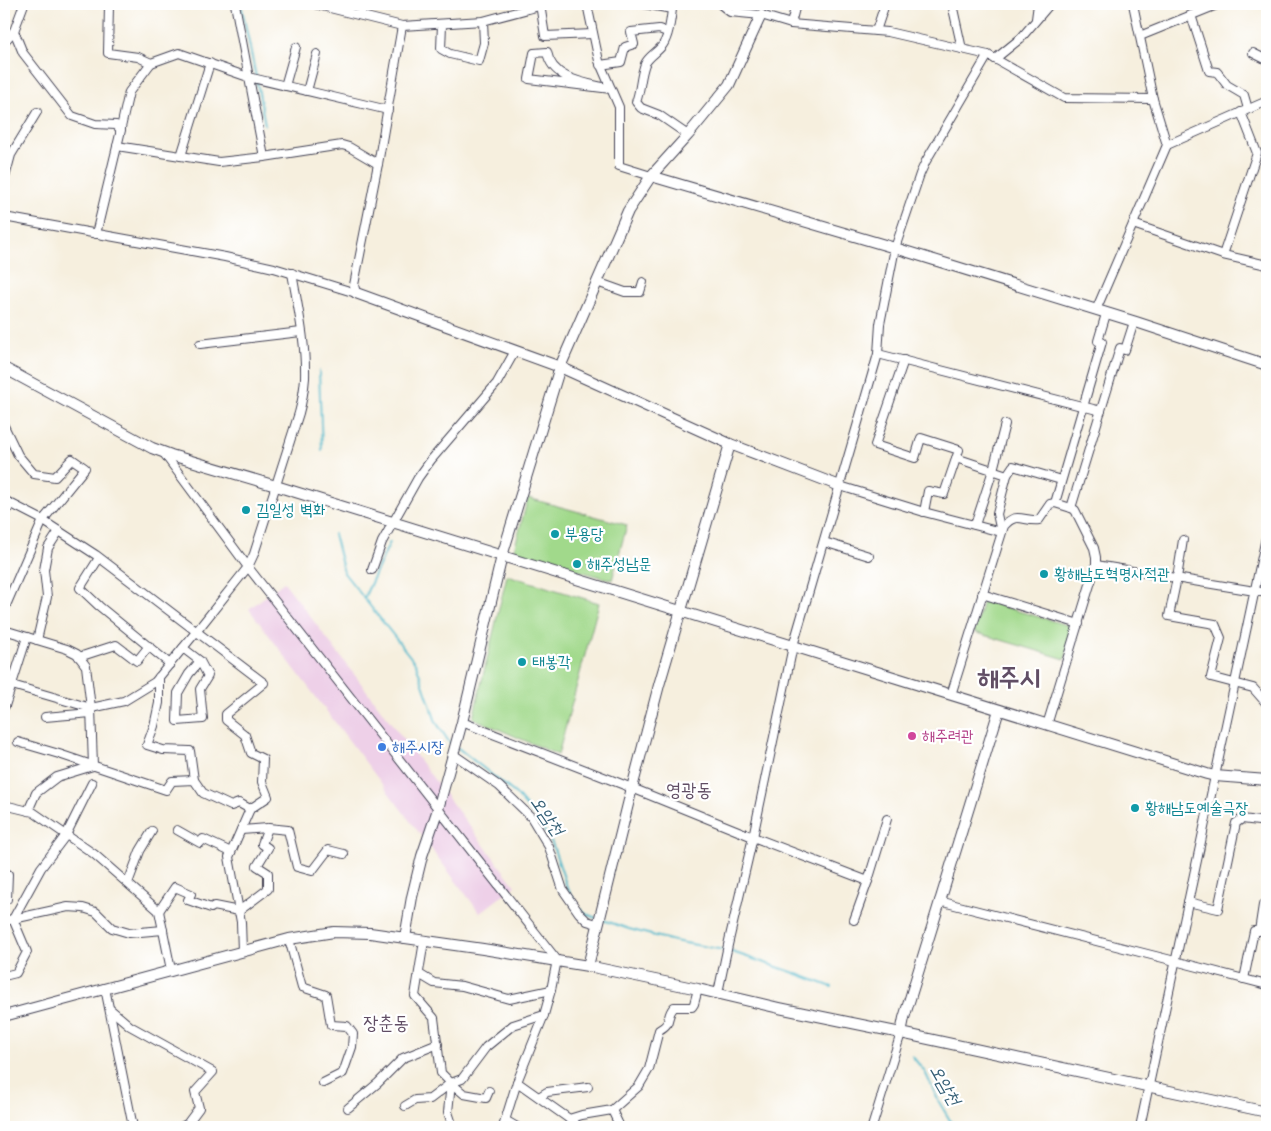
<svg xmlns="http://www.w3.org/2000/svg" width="1271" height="1131" font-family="'Comic Neue','Poor Story',sans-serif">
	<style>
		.built { fill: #eed0e8 }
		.green { fill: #a1d98b; stroke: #627e63 }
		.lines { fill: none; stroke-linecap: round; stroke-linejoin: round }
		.stream { stroke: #4eb8cb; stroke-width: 2 }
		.minor-casing { stroke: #424153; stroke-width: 10 }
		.major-casing { stroke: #424153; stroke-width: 12 }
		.minor { stroke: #fff; stroke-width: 8 }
		.major { stroke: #fff; stroke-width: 10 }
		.culture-dot { fill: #0f9aa8; stroke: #fff; stroke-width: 2 }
		.hotel-dot { fill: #d1479c; stroke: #fff; stroke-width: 2 }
		.shop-dot { fill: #3f7fe0; stroke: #fff; stroke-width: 2 }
		.labels { text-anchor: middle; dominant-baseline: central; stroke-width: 4.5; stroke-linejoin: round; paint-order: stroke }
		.culture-label { font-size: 16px; fill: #0d838f; stroke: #fff; text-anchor: start }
		.hotel-label { font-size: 16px; fill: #b23c85; stroke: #fff; text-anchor: start }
		.shop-label { font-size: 16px; fill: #366cbe; stroke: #fff; text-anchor: start }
		.water-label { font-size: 18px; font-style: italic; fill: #345e75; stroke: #fff }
		.quarter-label { font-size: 19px; fill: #614e65; stroke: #fff }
		.town-label { font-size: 26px; font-weight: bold; fill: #614e65; stroke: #fff }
	</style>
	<rect width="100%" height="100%" fill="#fff"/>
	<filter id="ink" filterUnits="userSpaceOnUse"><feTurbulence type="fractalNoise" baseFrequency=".02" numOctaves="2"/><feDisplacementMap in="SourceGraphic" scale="10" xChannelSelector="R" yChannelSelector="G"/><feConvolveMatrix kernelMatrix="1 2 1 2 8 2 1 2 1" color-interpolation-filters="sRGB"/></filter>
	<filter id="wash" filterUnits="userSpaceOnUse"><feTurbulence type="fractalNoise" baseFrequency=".0096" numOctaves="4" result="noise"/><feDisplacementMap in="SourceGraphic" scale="20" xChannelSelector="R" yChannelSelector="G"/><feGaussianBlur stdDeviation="1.12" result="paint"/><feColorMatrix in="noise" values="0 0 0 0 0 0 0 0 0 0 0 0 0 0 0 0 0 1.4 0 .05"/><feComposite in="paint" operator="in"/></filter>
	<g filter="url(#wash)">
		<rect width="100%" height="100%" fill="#f6efde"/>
		<polygon class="built" points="284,582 515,886 480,913 249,609"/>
		<g class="green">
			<polygon points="528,498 627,525 612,580 513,553"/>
			<polygon points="507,575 599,603 558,755 473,718"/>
			<polygon points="983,601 1074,627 1065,659 974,632"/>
		</g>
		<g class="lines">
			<g class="stream">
				<polyline points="241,4 256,77"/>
				<polyline points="257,82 265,125"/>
				<polyline points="319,371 322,450"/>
				<polyline points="334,534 344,573 416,664 436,722 449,742 452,744"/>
				<polyline points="364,598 390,542"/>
				<polyline points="458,748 516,794 537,819 552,843 567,887 575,901"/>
				<polyline points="581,909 586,914 596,918"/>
				<polyline points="603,920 629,929 674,941 724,950"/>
				<polyline points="729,951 792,972 832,987"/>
				<polyline points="912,1056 925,1072 939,1102 954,1127"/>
			</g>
		</g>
	</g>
	<g filter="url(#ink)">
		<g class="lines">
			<g class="minor-casing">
				<g id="minor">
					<polyline points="24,4 14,31 23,53 72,116 95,124 116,125 121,130 96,234"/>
					<polyline points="106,4 109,5 108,53 138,57 151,63 179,53 248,77 388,110"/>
					<polyline points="235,4 264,157"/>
					<polyline points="314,4 402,26 483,21 547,4"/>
					<polyline points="540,4 545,36 593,34"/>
					<polyline points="587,4 599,61 619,107 619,166 651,176"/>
					<path d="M644 4 672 9C671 19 668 40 661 47 656 53 648 57 645 64 640 77 641 89 636 102L641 108 659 115 688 135"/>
					<polyline points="720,4 730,12 761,15 791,24 888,32 988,55 1064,98 1153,99 1167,145 1096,310"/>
					<polyline points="952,4 962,49"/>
					<polyline points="1133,4 1153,99"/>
					<polyline points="361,15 363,4"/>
					<polyline points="1191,15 1209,71 1217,72 1227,85 1244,95 1248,109"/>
					<polyline points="1036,19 1038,4"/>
					<polyline points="442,24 441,49 450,54 479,61 484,43 483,21"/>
					<polyline points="791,24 796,4"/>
					<polyline points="876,31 885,4"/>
					<polyline points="1140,36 1219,4"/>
					<polyline points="4,42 14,31"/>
					<path d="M547 52C552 81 588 83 611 89L529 79 534 53Z"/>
					<polyline points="1253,53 1267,60"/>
					<polyline points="995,59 1021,38 1050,4"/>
					<polyline points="600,65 621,62 625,47 634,44 631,32 659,29 667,32"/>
					<polyline points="285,86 296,47"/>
					<polyline points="307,91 317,54"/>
					<polyline points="120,132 129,92 151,63"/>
					<polyline points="1167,145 1267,101"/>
					<polyline points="117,146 219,162 264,157 342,145 349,147 378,164"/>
					<polyline points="181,156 210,63"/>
					<polyline points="4,181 11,155 37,112"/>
					<polyline points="4,217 225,257 274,268 356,293"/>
					<polyline points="1133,224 1223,255 1267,265"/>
					<polyline points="1223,255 1257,153 1241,112"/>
					<polyline points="597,282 625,292 640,292 643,282"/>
					<polyline points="356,293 354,285 378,164 402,26"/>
					<polyline points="200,344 301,332"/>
					<polyline points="878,354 1101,411"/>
					<polyline points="904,360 875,445 915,458 921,438 959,450 944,494 928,491 924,512"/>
					<polyline points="4,426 18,455 34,474 55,477 72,459 85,468 43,520 4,610"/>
					<polyline points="163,452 248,567 557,960 551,990 544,1015 517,1082 503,1127"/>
					<polyline points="956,458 1007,475"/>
					<polyline points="840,486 924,512 1001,532"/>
					<polyline points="4,500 39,518 96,555 264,683 226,714 226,720 245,735 251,753 263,759 262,782 268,797 250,809 229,857 241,922 242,951"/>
					<polyline points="1055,503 1102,342 1098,341 1106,314"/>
					<polyline points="1071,508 1120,348 1125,350 1134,322"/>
					<polyline points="4,515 11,504"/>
					<polyline points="975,525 993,470 1005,424"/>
					<polyline points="1001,532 997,514 1007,475 1013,466 1061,480"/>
					<polyline points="1183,540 1177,578 1169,616 1215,624 1221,638 1211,677 1253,688 1267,704"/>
					<polyline points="824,542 869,556"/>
					<polyline points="99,558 80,588 99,606 170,664"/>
					<polyline points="1096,565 1267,593"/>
					<polyline points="372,570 382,542 418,478 431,460 497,383 515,351"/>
					<polyline points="982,594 1079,624"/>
					<polyline points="4,630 67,649 77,654 86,666 91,708 93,766 57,777 36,793 28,811"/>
					<polyline points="37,640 47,597 44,570 48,548 59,531"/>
					<polyline points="183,648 200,661 208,676 200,689 203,719 177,721 178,693 189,674 200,661"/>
					<polyline points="79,657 116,645 137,661 149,646"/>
					<polyline points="159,677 159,703 154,726 147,745 163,750 190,751 194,780"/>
					<path d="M12 685 91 708 124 701 155 682 196 632 248 567 254 554 299 413C302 402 304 390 305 378 306 343 298 308 292 273"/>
					<path d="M951 695 1004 526C1016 511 1024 522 1039 520L1050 504 1055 503 1071 508 1075 510 1094 548 1096 557V565L1047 725"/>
					<polyline points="5,706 27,637"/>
					<polyline points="45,717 91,713"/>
					<polyline points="462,722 632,788 753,837 868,881"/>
					<polyline points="18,742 59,754 166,790 172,781 194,780 203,793 231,806 239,803 250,809"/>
					<polyline points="453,754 499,786 531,817 549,847 563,890 579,913 587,921 597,924"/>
					<polyline points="4,805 33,812 94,854 159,911 171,970"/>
					<polyline points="4,822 7,806"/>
					<polyline points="177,830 200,843 203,839 231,852"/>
					<polyline points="241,830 268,828 288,830 297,867 312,871 328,850 344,854"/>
					<polyline points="4,872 8,874 7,899"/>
					<polyline points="128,883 140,851 152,831"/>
					<polyline points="939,901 1175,961 1267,985"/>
					<polyline points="1188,902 1218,909 1236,823 1242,819 1267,822"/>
					<polyline points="159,911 175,887 191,894 188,900 211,908 214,906 239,911 268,889 268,873 257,866 268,848 262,844 268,828"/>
					<polyline points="854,920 868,881 887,819"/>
					<polyline points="4,921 68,907 83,908 96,912 112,928 129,933 163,930"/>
					<polyline points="289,939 302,987 326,995 331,1025 347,1026 353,1034 352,1047 343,1073 323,1083"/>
					<polyline points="424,941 415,996 434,1018 441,1073 451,1083 462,1079 486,1047 513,1025 544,1015"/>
					<polyline points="419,974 434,983 462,986 509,999 551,990"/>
					<polyline points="4,976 16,973 27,952 13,919 41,868 66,835 92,783"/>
					<polyline points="1244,979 1254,931 1259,931 1263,905 1267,906"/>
					<polyline points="105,988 133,1127"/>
					<polyline points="718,993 728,945 753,837 793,646 878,354 880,324 895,248 920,174 926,161 988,55"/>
					<polyline points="110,1009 130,1026 213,1072 195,1092 199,1108 187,1124 181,1127"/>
					<polyline points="517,1082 575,1123 576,1127"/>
					<polyline points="451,1083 464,1094 486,1098 489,1091"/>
					<polyline points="539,1097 547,1092 588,1087"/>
					<polyline points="405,1106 415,1100 430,1099 451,1083 448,1112 453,1127"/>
					<polyline points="348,1108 378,1083 403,1058 438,1044"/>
					<polyline points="569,1119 582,1115 612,1110"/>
					<polyline points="505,1120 517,1127"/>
					<path d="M620 1127 612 1110 639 1086 649 1069 659 1030C673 1023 665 1017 674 1007H692L694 1004 698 989"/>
					<polyline points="872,1127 901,1033"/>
					<polyline points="1140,1127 1267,533"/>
				</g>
			</g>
			<g class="major-casing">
				<g id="major">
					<polyline points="651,176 895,248 1136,322 1267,365"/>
					<polyline points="356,293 560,367 730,444 840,486"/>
					<polyline points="4,368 152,448 171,455 276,486 1207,774 1215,776 1267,780"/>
					<polyline points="405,938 412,897 422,856 438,809 462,722 502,556 560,367 628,211 651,176 688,135 729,85 761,15"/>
					<polyline points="588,966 632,788 659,685 730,444"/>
					<polyline points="4,1016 289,939 334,932 370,933 483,949 588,966 698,989 779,1008 901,1033 1267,1112"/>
					<polyline points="901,1033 904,1018 999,710"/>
				</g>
			</g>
			<use href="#minor" class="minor"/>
			<use href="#major" class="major"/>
		</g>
	</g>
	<g class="culture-dot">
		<circle cx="246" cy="510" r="5"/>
		<circle cx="555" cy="534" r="5"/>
		<circle cx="577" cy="564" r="5"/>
		<circle cx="1044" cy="574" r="5"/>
		<circle cx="522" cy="662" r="5"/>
		<circle cx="1135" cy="808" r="5"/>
	</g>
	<circle class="hotel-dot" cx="912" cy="736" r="5"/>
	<circle class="shop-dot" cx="382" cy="747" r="5"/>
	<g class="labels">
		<g class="culture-label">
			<text x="256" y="510">김일성 벽화</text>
			<text x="565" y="534">부용당</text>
			<text x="587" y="564">해주성남문</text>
			<text x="1054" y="574">황해남도혁명사적관</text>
			<text x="532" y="662">태봉각</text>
			<text x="1145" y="808">황해남도예술극장</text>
		</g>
		<g class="hotel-label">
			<text x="922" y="736">해주려관</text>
		</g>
		<g class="shop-label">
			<text x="392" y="747">해주시장</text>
		</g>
		<g class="water-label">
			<text transform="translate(547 816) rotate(55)">오암천</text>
			<text transform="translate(945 1085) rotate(60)">오암천</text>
		</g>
		<g class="quarter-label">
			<text x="689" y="790">영광동</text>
			<text x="386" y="1023">장춘동</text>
		</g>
		<g class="town-label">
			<text x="1009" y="678">해주시</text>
		</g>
	</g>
	<rect width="1271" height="1131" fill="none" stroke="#fff" stroke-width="20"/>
</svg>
